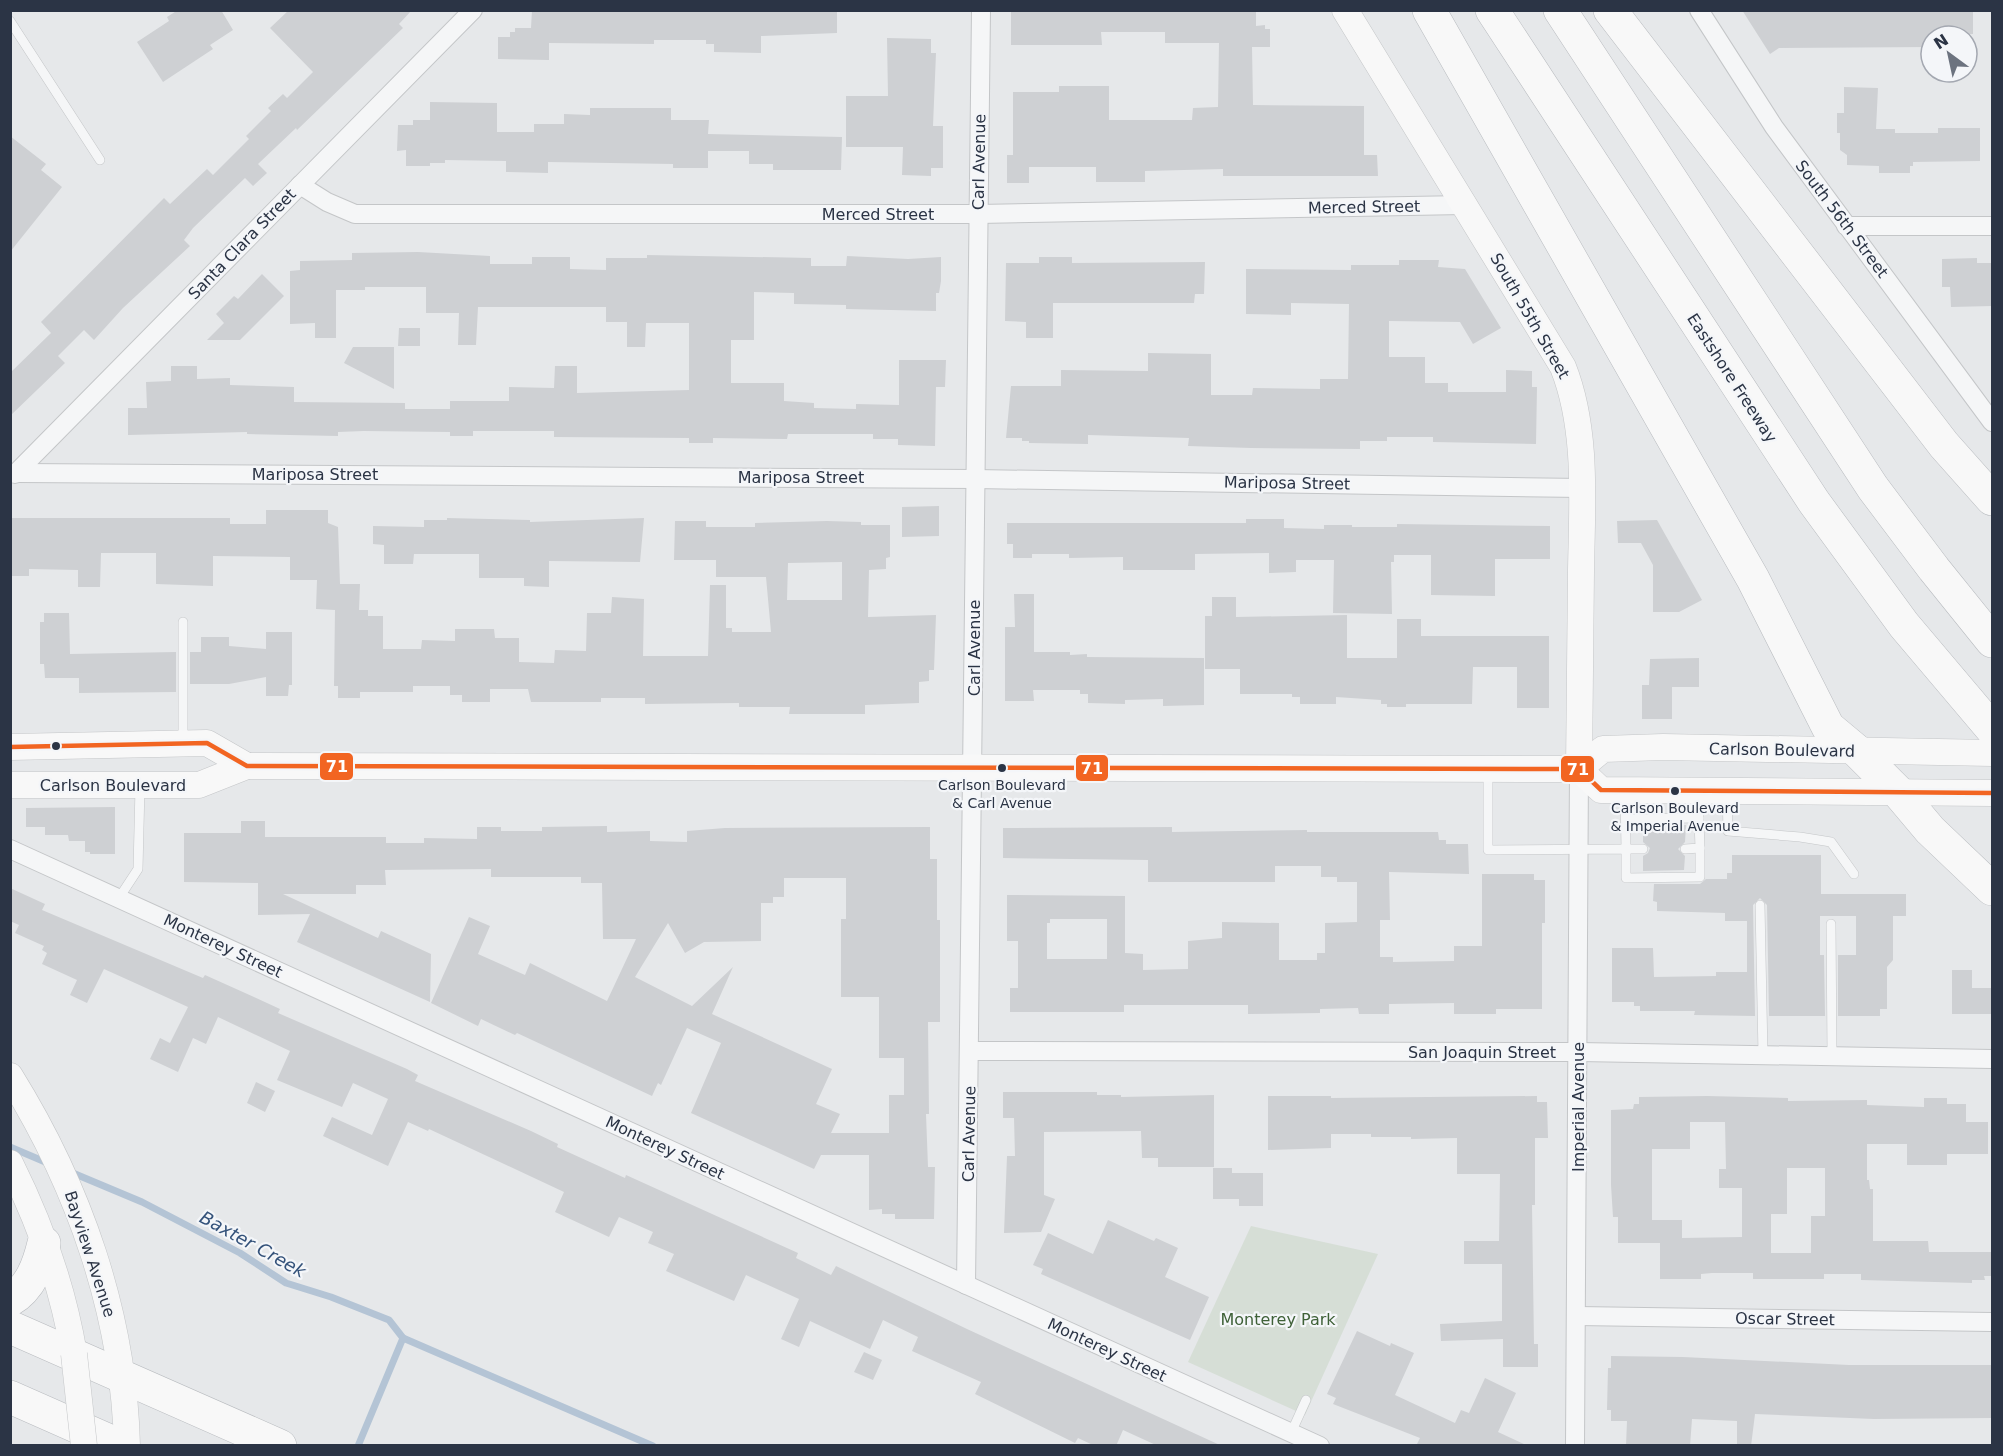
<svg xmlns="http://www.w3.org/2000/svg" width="2003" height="1456" font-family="'DejaVu Sans',sans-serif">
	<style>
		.green { fill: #d6ded6 }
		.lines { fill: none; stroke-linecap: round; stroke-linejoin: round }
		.stream { stroke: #b4c4d5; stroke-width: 7 }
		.building { fill: #ced0d3; fill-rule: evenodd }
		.lane-casing { stroke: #c4c6c8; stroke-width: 10 }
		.street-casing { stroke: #c4c6c8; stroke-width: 20 }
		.secondary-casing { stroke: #c4c6c8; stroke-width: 27 }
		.highway-casing { stroke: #b8bbbf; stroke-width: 34 }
		.lane { stroke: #f5f6f7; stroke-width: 9 }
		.street { stroke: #f5f6f7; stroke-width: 18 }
		.secondary { stroke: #f8f8f8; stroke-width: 26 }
		.highway { stroke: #f8f8f8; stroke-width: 33 }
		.secondary-bridge-casing { stroke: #c4c6c8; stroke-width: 27; stroke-linecap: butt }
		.secondary-bridge { stroke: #f8f8f8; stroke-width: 26 }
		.bus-1-casing { stroke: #f4f6f9; stroke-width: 9 }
		.bus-1 { stroke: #f26522; stroke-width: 4.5 }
		.bus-dot { fill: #2b3445; stroke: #f4f6f9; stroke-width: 2 }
		.labels { text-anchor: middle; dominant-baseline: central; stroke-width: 4.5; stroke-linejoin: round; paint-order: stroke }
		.bus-label { font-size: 14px; fill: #2b3445; stroke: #f4f6f9 }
		.street-label { font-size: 16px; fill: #2b3445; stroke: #f4f6f9 }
		.park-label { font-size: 16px; fill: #3f6138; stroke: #f4f6f9 }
		.water-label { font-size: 18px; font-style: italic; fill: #34527a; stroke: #f4f6f9 }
		.line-badge { stroke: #f4f6f9; stroke-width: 2 }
		.badge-label { font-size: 16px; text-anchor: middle; font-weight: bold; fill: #fff }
	</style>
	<rect width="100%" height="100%" fill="#e6e8ea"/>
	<polygon class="green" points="1251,1226 1378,1254 1305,1415 1188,1362"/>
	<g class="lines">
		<g class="stream">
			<polyline points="10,1147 50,1164"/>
			<polyline points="68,1171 142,1202 240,1253 286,1283 331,1297 389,1320 403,1338 358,1446"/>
			<polyline points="403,1338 653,1446"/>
		</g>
	</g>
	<g class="building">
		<polygon points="178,10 221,10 233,30 210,45 213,49 163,82 137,42 169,21 167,17"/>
		<polygon points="289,10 412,10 399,24 403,28 297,130 296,128 258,164 267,173 253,186 245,178 193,228 184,240 190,246 123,308 94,340 84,330 58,356 65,363 10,416 10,373 51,333 41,322 164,198 170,204 207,169 213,175 249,139 246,136 271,111 268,108 283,94 287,98 313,72 270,28"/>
		<polygon points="532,10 837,10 837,33 761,36 761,53 714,52 714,44 706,44 706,40 654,40 654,44 549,43 549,60 498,59 498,37 510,37 510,32 515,32 515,28 531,28"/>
		<polygon points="1011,10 1256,10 1256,26 1265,25 1265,29 1270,29 1270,47 1252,47 1253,105 1364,106 1364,155 1377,155 1378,176 1223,176 1223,169 1145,171 1145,182 1096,182 1096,167 1029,167 1029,183 1007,183 1007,155 1013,155 1013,92 1059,92 1059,86 1109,86 1109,120 1192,120 1193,108 1218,107 1219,43 1165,43 1165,32 1101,32 1102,45 1011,45"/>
		<polygon points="1742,10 1973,10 1973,34 1931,36 1931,47 1779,48 1770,54"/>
		<polygon points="887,38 931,39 931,53 936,53 933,126 943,126 943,168 931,168 931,176 902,175 903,147 846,147 846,96 888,96"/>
		<polygon points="1844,87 1878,88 1876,129 1895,129 1895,133 1938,133 1938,128 1980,128 1980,161 1913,162 1913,166 1910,166 1910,173 1879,173 1879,166 1847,165 1847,155 1840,150 1840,133 1837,133 1837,113 1844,113"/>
		<polygon points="430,102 497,103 497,132 534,132 534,124 564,124 564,114 590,115 590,108 671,108 671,120 709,120 708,134 842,137 841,170 773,170 773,164 749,164 749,151 708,151 708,168 673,168 673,164 548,162 548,173 506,172 506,161 445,160 445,163 430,163 430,166 406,166 406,150 397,151 398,125 413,125 413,120 430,120"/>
		<polygon points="10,136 46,164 41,170 62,187 10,252"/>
		<polygon points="418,252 490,256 490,264 532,264 532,257 570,257 570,269 606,270 606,258 647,258 647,255 811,258 811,266 846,266 847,256 908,259 941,257 941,281 939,293 936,293 936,311 846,309 846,305 794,304 794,293 754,292 754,340 731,340 731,383 784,383 784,401 814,403 814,408 856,409 856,404 899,405 899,360 946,360 945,387 936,387 935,446 898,445 898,439 873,439 873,434 788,434 787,439 713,438 713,443 689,443 689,438 554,437 554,431 473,431 473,436 450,436 450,432 364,431 338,432 338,436 247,434 247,432 128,435 128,408 147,408 146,382 171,381 171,366 197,366 197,379 230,378 230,385 294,387 294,402 405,403 405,409 450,409 450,401 509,401 509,387 554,388 555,366 577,366 577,393 689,390 689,323 646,323 645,347 627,347 627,322 606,322 606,307 478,307 476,345 458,345 459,313 426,313 426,287 365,287 365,290 336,290 336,338 315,338 315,323 290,324 290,271 300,270 300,261 352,260 352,253"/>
		<polygon points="1039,257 1072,257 1072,263 1205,262 1204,294 1195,294 1194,303 1053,303 1053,338 1026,338 1026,322 1005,321 1006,263 1039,263"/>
		<polygon points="1977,258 1977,263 1992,263 1992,306 1951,307 1950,287 1942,287 1942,259"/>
		<polygon points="1399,260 1439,260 1438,267 1465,269 1501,328 1473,344 1460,322 1389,321 1389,357 1425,357 1425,383 1448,383 1448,392 1506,392 1506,370 1532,371 1532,387 1537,387 1536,444 1433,442 1433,437 1387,437 1387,441 1360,441 1360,449 1251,448 1188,446 1189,438 1088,435 1088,444 1029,443 1029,441 1022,441 1022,438 1006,438 1011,386 1061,386 1061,370 1148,371 1148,353 1211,354 1211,395 1252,395 1253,388 1320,389 1320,379 1348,379 1349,304 1291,303 1291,315 1246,314 1246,269 1351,270 1351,265 1399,265"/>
		<polygon points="262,274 284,296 240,340 207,340 224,323 216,314 234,296 238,299"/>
		<polygon points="399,328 420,328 420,346 398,346"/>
		<polygon points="353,347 394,347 394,389 344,363"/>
		<polygon points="939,506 939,536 902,537 902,507"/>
		<path d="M266 510H328V523L338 527 340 584H360L359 610H368V616H383V649H421L422 640 455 641V629H494L495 638H519V662L554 663 555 650 586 651 587 613H611L612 597 644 599 643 656H708L710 585H726V628H732V632H771L766 577H716V560H674L675 521H706V527H755V523L827 521 861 522V525H890V557L886 558V569L869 570 868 617 936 615 934 670H929V681L919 682V703L865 705V714H789L790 707H739V703L645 704V698H601V702H531L528 689H490V702H462V695H450V686H413V692H360V698H338V686H334L335 610 316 609 317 580H290V557L213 556V586L156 584V553H101L100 587H78V570L29 569V576H10V518H230V524H266ZM842 562V600H787L788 563Z"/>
		<polygon points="447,518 530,520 530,522 644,518 640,562 549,561 549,587 524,586 524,578 479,578 479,554 414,554 413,564 384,564 384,545 373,544 373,526 424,527 424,520 447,520"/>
		<polygon points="1246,519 1284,519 1284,528 1324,529 1324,525 1352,525 1352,527 1397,527 1397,524 1550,526 1550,559 1495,559 1495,596 1431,595 1431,555 1394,555 1394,562 1391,562 1392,614 1333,613 1334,560 1296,560 1296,572 1269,573 1269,553 1195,554 1195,570 1123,570 1123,557 1069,558 1069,554 1032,554 1032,558 1013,558 1013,544 1007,544 1007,523 1246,523"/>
		<polygon points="1657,520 1702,600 1679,612 1653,612 1653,565 1641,543 1618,543 1617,521"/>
		<polygon points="1014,594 1034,594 1034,652 1070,652 1070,655 1087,654 1087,657 1204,658 1204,705 1163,706 1163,699 1125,700 1125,704 1088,703 1088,694 1080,694 1080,690 1033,690 1034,701 1005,701 1005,627 1015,627"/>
		<polygon points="1212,597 1236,597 1236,617 1347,615 1347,658 1397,658 1397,619 1421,619 1421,636 1549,636 1549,708 1517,708 1517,667 1473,667 1472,704 1406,704 1406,707 1387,707 1387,704 1381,704 1381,700 1336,697 1336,704 1300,704 1300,697 1292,697 1292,694 1240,694 1240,669 1205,669 1205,616 1212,616"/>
		<polygon points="44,613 69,613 70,654 176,652 176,692 79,693 79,678 45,678 44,664 40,664 40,622 44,622"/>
		<polygon points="266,632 292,632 292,685 289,685 288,696 266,696 266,677 229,684 190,684 190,652 201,652 201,637 229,637 229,646 266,649"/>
		<polygon points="1699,658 1699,687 1672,687 1672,719 1642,719 1642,685 1649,685 1650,659"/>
		<polygon points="115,807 115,854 90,854 90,852 85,852 85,841 69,841 68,835 45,835 45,827 26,827 26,808"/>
		<path d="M241 821H265V837H386V843H424V838L477 839V827H501V831H542V827L607 826V832L650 831V841L687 842V831L725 828 930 827V859H937V920H940V1022H928L929 1114H926L928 1167H935L934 1219H895V1214H882V1209L869 1210V1155H821L814 1169 691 1113 721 1043 687 1028 661 1085 658 1083 652 1096 517 1033 515 1035 481 1019 478 1026 431 1003 469 917 490 926 478 954 525 975 530 963 607 1001 636 939H603L602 883H581V877H491V869L385 870 386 885H356V894H283L378 938 381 931 431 954 430 1002 297 942 310 914 258 915V883L184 882V833H241ZM784 878H846V919H841V997H879V1058H904V1095H889V1133H831L840 1114 816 1104 832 1069 712 1014 733 967 692 1006 635 977 668 923 685 953 704 942 761 941V903H773V897H784Z"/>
		<polygon points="1686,825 1685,842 1678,849 1685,856 1684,870 1643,871 1643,856 1648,853 1650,848 1643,842 1643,826"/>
		<path d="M1172 827V832L1307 830V832H1438L1439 840H1446V844H1468L1469 874 1389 872 1390 920H1380V957H1393V962L1454 961V946H1482V874H1534V880H1545V923H1542V1009H1496V1014H1454V1003L1389 1004V1014H1359L1358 1008 1320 1009V1013L1248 1014V1005H1124V1012H1010V988H1018V941H1007V895L1125 896V953L1143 954V970L1188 969V941L1222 938V922L1279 923V960H1317V953H1325V923L1357 922V882H1337V877H1321V866H1275V882H1148V860L1003 858V828ZM1050 919H1107V959H1047V923H1050Z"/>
		<polygon points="1732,855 1821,855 1821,894 1906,894 1906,916 1893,916 1893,960 1887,967 1887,1009 1880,1009 1880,1016 1838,1016 1838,955 1856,955 1856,916 1820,916 1820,955 1824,955 1825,1016 1769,1016 1767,905 1760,898 1753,905 1755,1016 1694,1015 1695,1011 1640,1011 1640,1006 1634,1006 1634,1002 1612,1002 1612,948 1653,948 1654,977 1716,976 1716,972 1747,972 1747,921 1725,921 1725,913 1657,911 1657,902 1653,901 1654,884 1700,884 1706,879 1727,879 1727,873 1732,873"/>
		<polygon points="10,888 45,904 42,910 203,978 205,975 254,997 280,1009 278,1013 407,1069 418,1075 415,1081 531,1131 558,1144 557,1147 625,1178 626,1175 798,1253 796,1258 831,1275 836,1266 967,1329 1222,1446 1158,1446 1123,1430 1116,1446 1095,1446 1078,1438 1075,1443 975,1394 981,1382 912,1351 918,1337 883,1320 870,1349 810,1321 799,1347 781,1339 799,1299 746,1275 734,1301 666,1271 674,1254 648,1243 653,1232 619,1217 609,1237 555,1212 564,1192 429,1129 428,1131 408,1122 388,1166 323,1136 332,1117 372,1135 388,1099 353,1083 342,1107 277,1080 290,1051 218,1017 206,1044 193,1038 178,1072 150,1059 160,1038 170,1043 188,1007 104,969 87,1003 70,995 77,980 42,964 47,953 42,950 44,946 15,933 19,925 10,921"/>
		<polygon points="1952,970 1972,970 1972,988 1992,988 1992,1014 1952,1014"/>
		<polygon points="256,1082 275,1091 265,1112 247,1103"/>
		<polygon points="1003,1092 1097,1092 1097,1095 1121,1095 1121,1097 1214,1095 1214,1167 1158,1167 1158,1158 1142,1158 1141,1131 1044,1132 1044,1195 1055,1199 1041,1232 1004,1233 1007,1156 1015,1156 1014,1118 1003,1118"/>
		<polygon points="1268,1096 1331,1096 1331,1098 1537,1096 1537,1102 1547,1102 1548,1138 1535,1138 1535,1205 1532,1205 1534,1344 1538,1344 1538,1367 1503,1367 1503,1339 1441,1341 1440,1324 1502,1321 1502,1264 1464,1264 1464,1241 1499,1241 1500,1174 1457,1174 1457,1138 1411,1139 1411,1137 1371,1137 1371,1134 1331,1134 1331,1148 1268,1150"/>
		<path d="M1707 1096 1788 1098V1101L1867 1100V1105L1924 1107V1098H1947V1104H1966V1122H1988V1154H1947V1165H1907V1144H1867V1180H1869L1870 1189H1873V1241H1928L1929 1252H1992V1276H1984L1985 1280H1972V1283L1861 1280V1274H1824V1279H1753V1273H1712L1701 1274V1279H1660V1243H1618V1217H1613L1611 1185V1110L1633 1109 1634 1104H1639V1097ZM1690 1122H1725L1726 1169H1719V1188H1742V1237L1682 1238V1220H1652V1149H1690ZM1787 1168H1825V1216H1811V1253H1771V1214H1787Z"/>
		<polygon points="1213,1168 1232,1168 1232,1173 1263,1173 1263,1206 1239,1206 1239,1199 1213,1199"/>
		<polygon points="1108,1220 1154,1241 1156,1238 1178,1248 1165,1277 1209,1297 1190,1340 1041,1274 1043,1269 1033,1265 1048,1233 1093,1254"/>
		<polygon points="1357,1331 1390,1346 1391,1343 1414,1353 1395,1395 1455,1423 1461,1410 1469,1413 1485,1378 1516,1393 1498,1432 1528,1446 1416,1446 1420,1438 1333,1404 1336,1398 1327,1394"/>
		<polygon points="864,1352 882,1360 873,1380 854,1372"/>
		<polygon points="1611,1356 1683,1357 1849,1365 1991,1365 1991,1418 1874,1419 1755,1414 1751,1446 1737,1446 1737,1421 1692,1419 1690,1446 1626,1446 1627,1421 1611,1421 1611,1410 1607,1410 1608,1368 1611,1368"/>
	</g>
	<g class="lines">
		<g class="lane-casing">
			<g id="lane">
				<polyline points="10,21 100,160"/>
				<polyline points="183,622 183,741"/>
				<polyline points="1488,771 1488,850 1626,849 1626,878 1700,877 1700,848"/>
				<polyline points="1625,792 1626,849 1643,849"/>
				<polyline points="1727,793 1728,831 1800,837 1831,842 1854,874"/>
				<polyline points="1626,819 1699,818"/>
				<polyline points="1685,849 1700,848 1698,794"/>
				<polyline points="119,898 138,869 140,787"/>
				<polyline points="1760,905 1763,1055"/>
				<polyline points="1831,924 1832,1056"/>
				<polyline points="1291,1433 1306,1400"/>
			</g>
		</g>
		<g class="street-casing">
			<g id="street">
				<polyline points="1699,10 1774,127 1992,422"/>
				<polyline points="300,185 327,202 355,214 978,214 1464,205"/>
				<polyline points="1846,226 1992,226"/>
				<polyline points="19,473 975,479 1582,488"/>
				<polyline points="15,474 473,10"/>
				<polyline points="10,849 1320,1446"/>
				<polyline points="971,1051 1579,1052 1992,1059"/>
				<polyline points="966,1285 981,10"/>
				<polyline points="1577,1316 1992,1322"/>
				<polyline points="1575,1446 1579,769"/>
			</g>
		</g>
		<g class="secondary-casing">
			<g id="secondary">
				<path d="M1345 10 1563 367C1588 430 1582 504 1581 571 1580 637 1580 703 1579 769"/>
				<polyline points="10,747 207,743 247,766"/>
				<polyline points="1579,769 1601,790 1992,793"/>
				<polyline points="10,785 199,785 247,766 1579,769 1603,749 1663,747 1992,753"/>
				<path d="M10 1076C79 1187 124 1314 127 1446"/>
				<path d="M10 1163C40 1223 63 1288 74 1354"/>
			</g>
		</g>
		<g class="highway-casing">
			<g id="highway">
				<polyline points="1429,10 1753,579 1828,727 1858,752 1898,792 1930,830 1992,889"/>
				<polyline points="1492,10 1814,502 1904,625 1992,729"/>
				<polyline points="1560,10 1873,488 1934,569 1992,641"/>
				<polyline points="1610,10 1944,445 1992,499"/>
				<path d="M10 1300C31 1288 39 1264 44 1243"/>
				<polyline points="10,1327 280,1446"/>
				<polyline points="10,1397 121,1446"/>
			</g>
		</g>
		<use href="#lane" class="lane"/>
		<use href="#street" class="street"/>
		<use href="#secondary" class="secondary"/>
		<use href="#highway" class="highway"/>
		<g class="secondary-bridge-casing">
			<polyline id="secondary-bridge" points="74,1354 84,1446"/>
		</g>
		<use href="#secondary-bridge" class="secondary-bridge"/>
		<g class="bus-1-casing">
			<polyline id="bus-1" points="10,747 207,743 247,766 1579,769 1601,790 1992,793"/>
		</g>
		<use href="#bus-1" class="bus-1"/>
	</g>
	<g class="bus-dot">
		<circle cx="56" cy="746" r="5"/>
		<circle cx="1002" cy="768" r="5"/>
		<circle cx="1675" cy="791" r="5"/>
	</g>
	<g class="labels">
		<g class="bus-label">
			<text x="1002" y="785">Carlson Boulevard<tspan x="1002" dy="18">&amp; Carl Avenue</tspan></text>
			<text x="1675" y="808">Carlson Boulevard<tspan x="1675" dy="18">&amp; Imperial Avenue</tspan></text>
		</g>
		<g class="street-label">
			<text transform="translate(979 162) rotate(-89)">Carl Avenue</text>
			<text transform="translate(1364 207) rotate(-1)">Merced Street</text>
			<text x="878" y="214">Merced Street</text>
			<text transform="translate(1842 219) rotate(53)">South 56th Street</text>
			<text transform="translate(242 244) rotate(-46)">Santa Clara Street</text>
			<text transform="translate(1530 316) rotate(60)">South 55th Street</text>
			<text transform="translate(1732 378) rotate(57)">Eastshore Freeway</text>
			<text x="315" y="474">Mariposa Street</text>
			<text x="801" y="477">Mariposa Street</text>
			<text transform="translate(1287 483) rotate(1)">Mariposa Street</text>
			<text transform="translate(974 648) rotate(-90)">Carl Avenue</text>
			<text transform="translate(1782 750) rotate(1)">Carlson Boulevard</text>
			<text x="113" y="785">Carlson Boulevard</text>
			<text transform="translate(223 946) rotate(25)">Monterey Street</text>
			<text x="1482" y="1052">San Joaquin Street</text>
			<text transform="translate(1578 1107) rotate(-90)">Imperial Avenue</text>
			<text transform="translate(969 1134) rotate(-89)">Carl Avenue</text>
			<text transform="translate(665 1148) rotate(25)">Monterey Street</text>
			<text transform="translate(90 1254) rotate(72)">Bayview Avenue</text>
			<text transform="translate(1785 1319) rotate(1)">Oscar Street</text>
			<text transform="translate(1107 1350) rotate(25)">Monterey Street</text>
		</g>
		<g class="park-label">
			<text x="1278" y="1319">Monterey Park</text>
		</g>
		<g class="water-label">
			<text transform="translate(253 1244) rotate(29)">Baxter Creek</text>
		</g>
	</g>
	<g class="line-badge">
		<rect x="319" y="752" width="35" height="29" rx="6" fill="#f26522"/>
		<rect x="1075" y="754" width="34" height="28" rx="6" fill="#f26522"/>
		<rect x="1560" y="755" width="35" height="28" rx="6" fill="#f26522"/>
	</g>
	<g class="badge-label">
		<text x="337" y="772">71</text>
		<text x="1092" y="774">71</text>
		<text x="1578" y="775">71</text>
	</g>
	<rect width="2003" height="1456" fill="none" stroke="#2b3445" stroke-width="24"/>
	<g transform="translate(1949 54) rotate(327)"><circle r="28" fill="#f4f6f9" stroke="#a4a8b1" stroke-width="1.5"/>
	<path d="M0-4.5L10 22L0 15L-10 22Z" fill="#6c737f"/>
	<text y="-9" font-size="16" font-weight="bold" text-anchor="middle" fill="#2b3445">N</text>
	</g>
</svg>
